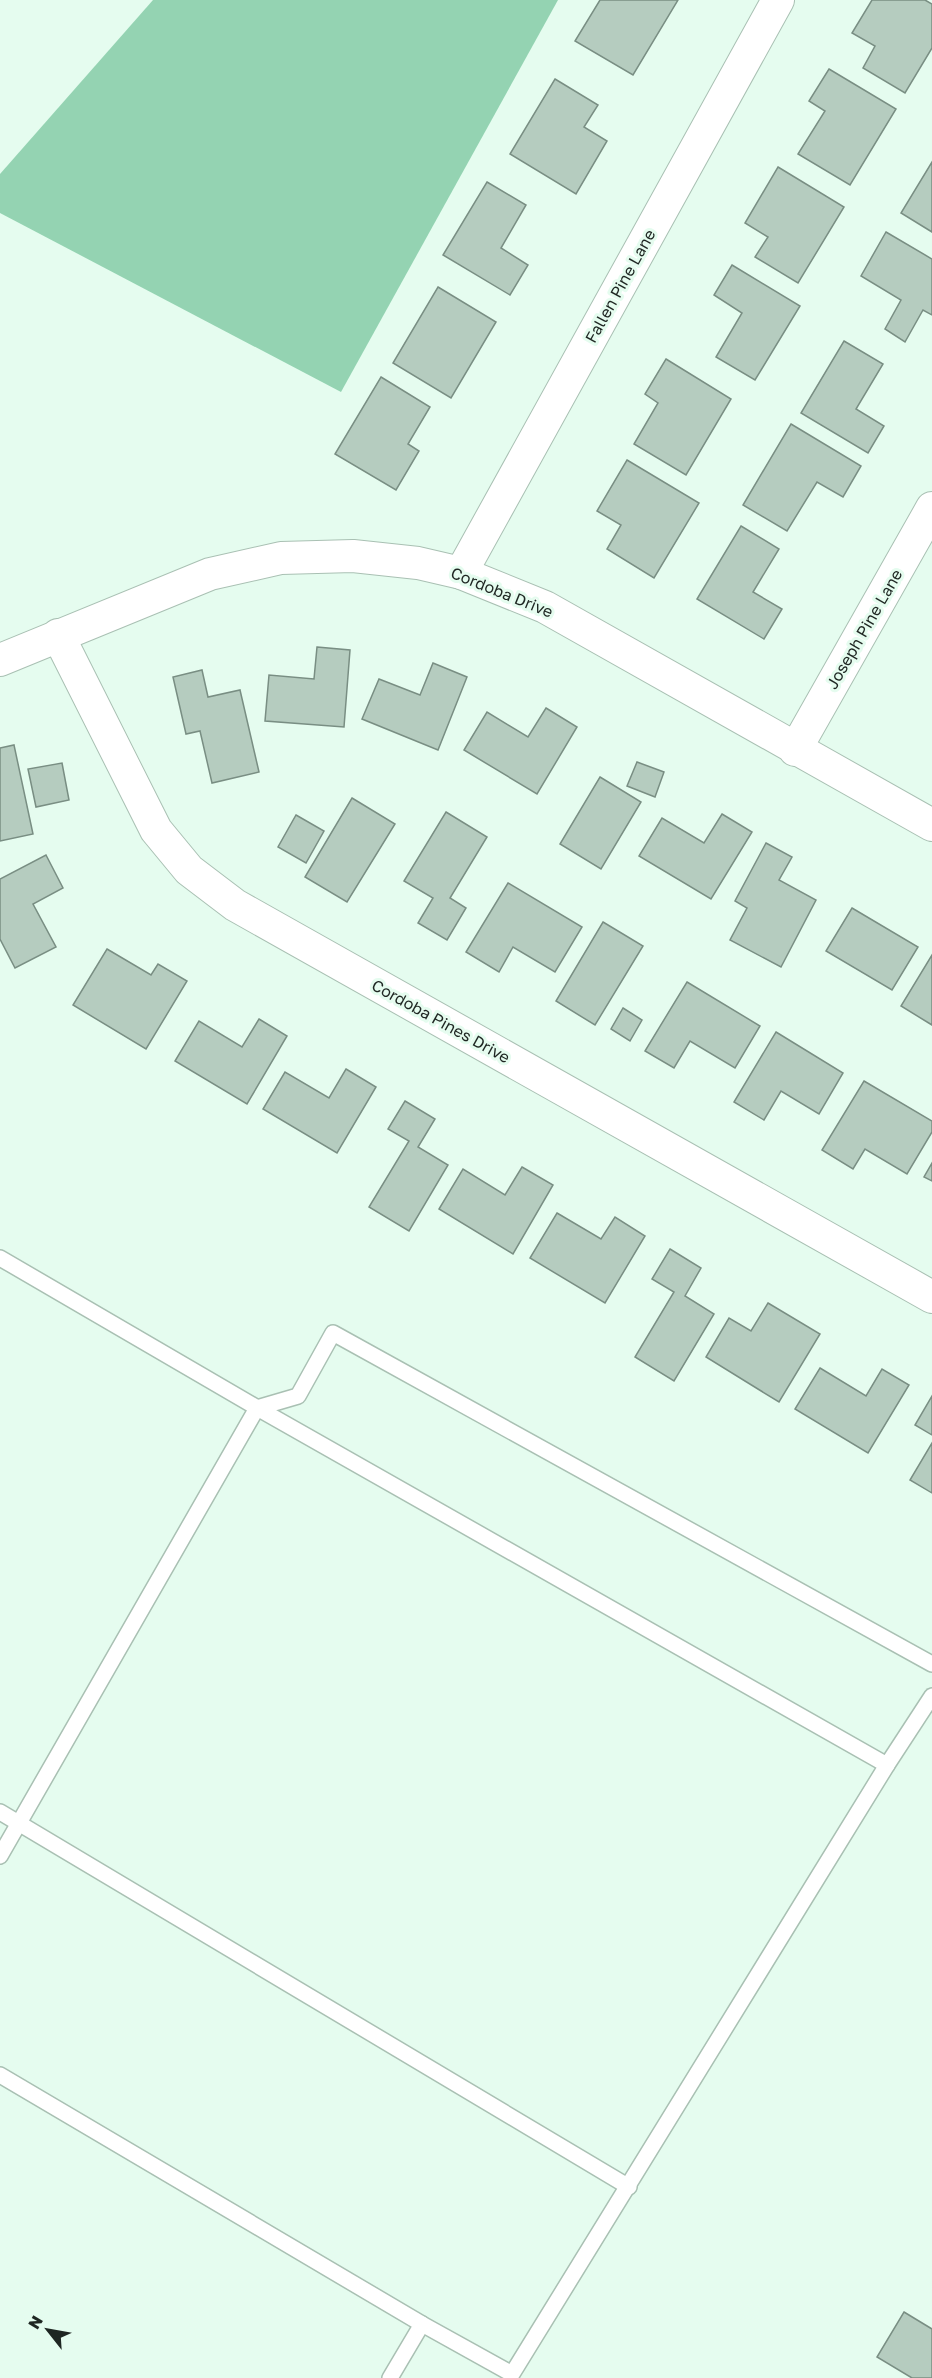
<svg xmlns="http://www.w3.org/2000/svg" width="932" height="2378" font-family="'Golos Text',sans-serif">
	<style>
		.forest { fill: #94d3b2 }
		.building { fill: #b5ccbf; stroke: #798e83; stroke-width: 1.5 }
		.lines { fill: none; stroke-linecap: round; stroke-linejoin: round }
		.lane-casing { stroke: #a9c0b3; stroke-width: 18 }
		.street-casing { stroke: #a9c0b3; stroke-width: 34 }
		.lane { stroke: #fff; stroke-width: 15 }
		.street { stroke: #fff; stroke-width: 32 }
		.labels { text-anchor: middle; dominant-baseline: central; stroke-width: 6; stroke-linejoin: round; paint-order: stroke }
		.street-label { font-size: 16px; fill: #1e2622; stroke: #e5fcef }
	</style>
	<rect width="100%" height="100%" fill="#e5fcef"/>
	<polygon class="forest" points="153,0 558,0 341,392 0,213 0,174"/>
	<g class="building">
		<polygon points="600,0 678,0 633,75 575,41"/>
		<polygon points="872,0 925,0 932,4 932,48 905,93 863,68 875,46 852,33"/>
		<polygon points="829,69 896,109 850,185 798,154 825,111 809,101"/>
		<polygon points="555,79 598,105 584,127 607,141 576,194 510,154"/>
		<polygon points="932,162 932,232 901,213"/>
		<polygon points="778,167 844,207 798,283 755,257 768,237 745,223"/>
		<polygon points="487,182 526,205 501,248 528,265 510,295 443,255"/>
		<polygon points="886,232 932,259 932,315 923,310 905,342 885,329 901,300 861,276"/>
		<polygon points="732,265 800,306 755,380 716,357 742,313 714,295"/>
		<polygon points="438,287 496,322 451,398 393,363"/>
		<polygon points="844,341 883,364 856,409 884,426 868,453 801,413"/>
		<polygon points="666,359 731,399 686,475 634,444 658,403 645,394"/>
		<polygon points="381,377 430,407 408,444 419,451 396,490 335,454"/>
		<polygon points="791,424 861,466 843,497 817,482 787,531 743,505"/>
		<polygon points="627,460 699,503 654,578 607,549 621,525 597,511"/>
		<polygon points="741,526 779,549 753,592 782,609 764,639 697,599"/>
		<polygon points="317,647 350,650 344,727 265,721 269,675 314,679"/>
		<polygon points="433,663 467,677 438,750 362,719 379,679 420,695"/>
		<polygon points="202,670 208,697 240,690 259,772 212,783 200,731 186,734 173,677"/>
		<polygon points="546,708 577,727 537,794 464,750 487,712 528,737"/>
		<polygon points="14,745 33,834 0,841 0,748"/>
		<polygon points="637,762 664,772 655,797 627,786"/>
		<polygon points="62,763 69,800 36,807 28,769"/>
		<polygon points="600,777 641,802 601,869 560,844"/>
		<polygon points="352,798 395,824 347,902 305,877"/>
		<polygon points="446,812 487,837 450,898 466,908 447,940 418,923 433,898 404,881"/>
		<polygon points="722,814 752,832 711,899 639,856 662,818 704,843"/>
		<polygon points="296,815 324,831 306,863 278,847"/>
		<polygon points="766,843 792,857 779,880 816,900 781,967 730,940 747,908 735,901"/>
		<polygon points="46,855 63,888 33,904 56,947 15,968 0,939 0,879"/>
		<polygon points="508,883 582,927 555,972 513,947 499,972 466,952"/>
		<polygon points="852,908 918,947 892,990 826,951"/>
		<polygon points="603,922 643,946 595,1025 556,1001"/>
		<polygon points="107,949 151,975 158,964 187,981 146,1049 73,1005"/>
		<polygon points="932,955 932,1025 901,1006"/>
		<polygon points="687,982 760,1026 735,1068 690,1041 674,1068 645,1051"/>
		<polygon points="623,1008 642,1020 630,1041 611,1029"/>
		<polygon points="259,1019 287,1036 247,1104 175,1061 199,1021 242,1047"/>
		<polygon points="776,1032 843,1073 819,1114 781,1091 764,1120 734,1102"/>
		<polygon points="346,1069 376,1087 337,1153 263,1109 285,1072 329,1098"/>
		<polygon points="864,1081 932,1121 932,1132 907,1174 865,1149 853,1169 822,1150"/>
		<polygon points="405,1101 435,1119 418,1147 448,1165 409,1231 369,1207 409,1141 388,1129"/>
		<polygon points="932,1163 932,1181 924,1177"/>
		<polygon points="522,1167 553,1185 513,1254 439,1209 463,1169 505,1195"/>
		<polygon points="557,1213 601,1239 615,1217 645,1236 605,1303 530,1258"/>
		<polygon points="670,1249 701,1268 685,1296 714,1314 674,1381 635,1357 674,1292 652,1279"/>
		<polygon points="768,1303 820,1334 779,1402 706,1357 729,1318 751,1331"/>
		<polygon points="820,1368 866,1396 882,1369 909,1385 868,1453 795,1409"/>
		<polygon points="932,1396 932,1435 915,1425"/>
		<polygon points="932,1443 932,1493 910,1480"/>
		<polygon points="904,2312 932,2329 932,2378 912,2378 877,2357"/>
	</g>
	<g class="lines">
		<g class="lane-casing">
			<g id="lane">
				<polyline points="0,1258 266,1413 887,1765 512,2374 422,2324 0,2075"/>
				<polyline points="887,1765 932,1696"/>
				<polyline points="0,1812 629,2187"/>
				<polyline points="0,1856 257,1408 298,1396 333,1333 932,1664"/>
				<polyline points="390,2378 422,2324"/>
			</g>
		</g>
		<g class="street-casing">
			<g id="street">
				<polyline points="461,573 778,0"/>
				<polyline points="58,635 156,830 189,870 235,905 932,1297"/>
				<polyline points="0,660 210,574 281,558 353,556 418,563 461,573 545,607 932,825"/>
				<polyline points="795,750 932,508"/>
			</g>
		</g>
		<use href="#lane" class="lane"/>
		<use href="#street" class="street"/>
	</g>
	<g class="labels">
		<g class="street-label">
			<text transform="translate(620 286) rotate(-61)">Fallen Pine Lane</text>
			<text transform="translate(502 592) rotate(22)">Cordoba Drive</text>
			<text transform="translate(864 629) rotate(-60)">Joseph Pine Lane</text>
			<text transform="translate(441 1021) rotate(29)">Cordoba Pines Drive</text>
		</g>
	</g>
	<g transform="translate(48 2330) rotate(301)" stroke="#e5fcef" stroke-width="4.5" paint-order="stroke">
	<path d="M0-4.5L10 22L0 15L-10 22Z" fill="#1e2622"/>
	<text y="-9" font-size="16" font-weight="bold" text-anchor="middle" fill="#1e2622">N</text>
	</g>
</svg>
